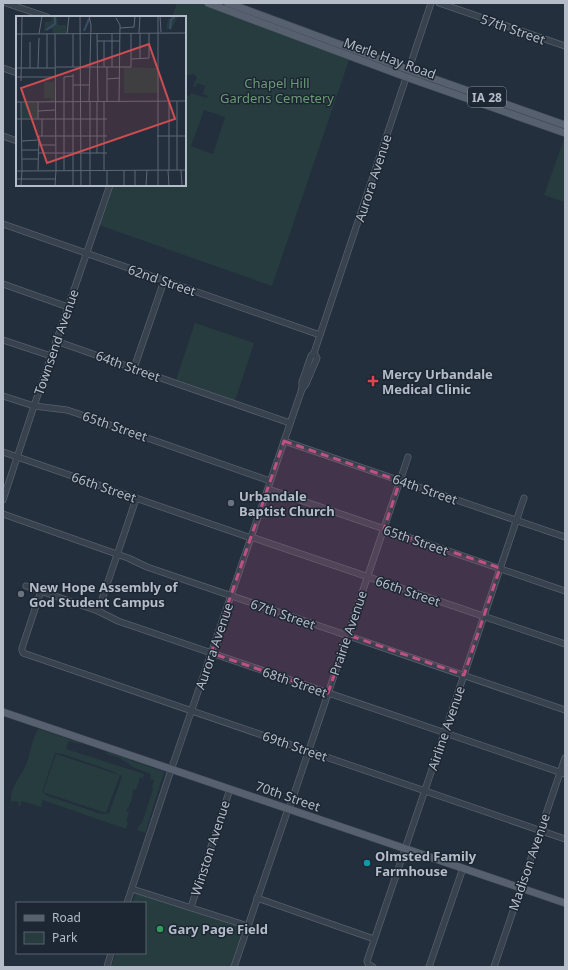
<svg xmlns="http://www.w3.org/2000/svg" width="568" height="970" font-family="'Noto Sans',sans-serif">
	<style>
		.green { fill: #263c3f; fill-rule: evenodd }
		.lines { fill: none; stroke-linecap: round; stroke-linejoin: round }
		.minor-casing { stroke: #565f6c; stroke-width: 7 }
		.major-casing { stroke: #414a57; stroke-width: 8 }
		.minor { stroke: #38414e; stroke-width: 5.5 }
		.major { stroke: #56606e; stroke-width: 7 }
		.marked { fill: #bd5182; fill-opacity: 0.2; stroke: #bd5182; stroke-width: 3; stroke-dasharray: 8 5; stroke-linejoin: round }
		.health-dot { fill: #e0444e; stroke: #1d2633; stroke-width: 1.5 }
		.worship-dot { fill: #6b7280; stroke: #1d2633; stroke-width: 1.5 }
		.culture-dot { fill: #0f9aa8; stroke: #1d2633; stroke-width: 1.5 }
		.leisure-dot { fill: #2e9e5b; stroke: #1d2633; stroke-width: 1.5 }
		.labels { text-anchor: middle; dominant-baseline: central; stroke-width: 3; stroke-linejoin: round; paint-order: stroke }
		.shield { fill: #1d2633; stroke: #878f9c; stroke-width: 1 }
		.shield-label { font-size: 12px; font-weight: bold; fill: #b4bcc9 }
		.street-label { font-size: 13px; fill: #b4bcc9; stroke: #1d2633 }
		.park-label { font-size: 13px; fill: #6b9a76; stroke: #1d2633 }
		.poi-label { font-size: 13px; font-weight: bold; fill: #b4bcc9; stroke: #1d2633; text-anchor: start }
		.inset-river { fill: none; stroke: #394c67; stroke-width: 2 }
		.inset-road { fill: none; stroke: #5e6776; stroke-width: 1 }
		.view { fill: #ce4d50; fill-opacity: 0.15; stroke: #ce4d50; stroke-width: 2 }
		.inset-edge { fill: none; stroke: #b4bcc9; stroke-width: 2 }
	</style>
	<rect width="100%" height="100%" fill="#242f3e"/>
	<g class="green">
		<path d="M177 3H208L350 57 272 286 99 225 113 185H185V94L190 96 191 93 207 98 208 96 203 94 205 86 197 83 196 87 193 86 197 77 193 74 190 75H187L185 82V17H172ZM204 110 225 117 213 154 191 146Z"/>
		<polygon points="565,137 565,202 544,195"/>
		<polygon points="195,323 254,343 235,401 176,380"/>
		<path d="M39 729 80 743 79 744 69 741 66 749 144 774 143 778 139 777V781L136 790 133 789C133 797 131 804 126 811L129 812 126 821 128 822 126 829 43 800 41 807 22 801 20 806H18L19 802 13 801 12 803C7 791 22 775 26 765 30 756 33 734 39 729ZM55 753 63 754 112 771 119 775 56 754 43 792 106 813 120 775 122 777 109 813 104 814 98 813 48 796 42 792Z"/>
		<polygon points="107,752 164,772 145,833 137,830 140,824 142,823 153,789 152,787 154,780 150,779 151,774 135,768 120,758 107,754"/>
		<polygon points="138,893 243,927 243,928 242,932 231,967 111,967 116,953 145,953 145,903 132,903 135,895"/>
	</g>
	<g class="lines">
		<g class="minor-casing">
			<g id="minor">
				<polyline points="6,3 47,17"/>
				<polyline points="439,3 565,46"/>
				<polyline points="3,68 17,73"/>
				<polyline points="3,136 17,141"/>
				<polyline points="3,224 320,335"/>
				<polyline points="3,284 68,307"/>
				<polyline points="3,340 51,356"/>
				<polyline points="56,341 175,383 290,423"/>
				<polyline points="134,368 164,281"/>
				<polyline points="302,389 306,384 317,358 314,353"/>
				<polyline points="3,396 34,406 67,410 76,413 270,481"/>
				<polyline points="284,441 565,537"/>
				<polyline points="3,452 251,538"/>
				<polyline points="268,489 565,591"/>
				<polyline points="3,500 34,406 110,185"/>
				<polyline points="3,514 128,558 147,567 565,710"/>
				<polyline points="251,537 565,644"/>
				<polyline points="26,586 98,611 118,621 565,774"/>
				<polyline points="41,591 22,648 22,650 23,653 565,839"/>
				<polyline points="98,611 136,499"/>
				<polyline points="289,809 408,457"/>
				<polyline points="132,889 248,926"/>
				<polyline points="257,898 374,939"/>
				<polyline points="127,903 170,773 302,389 302,382 311,356 314,353 431,3"/>
				<polyline points="191,907 230,789"/>
				<polyline points="107,967 111,953"/>
				<polyline points="234,967 288,809"/>
				<polyline points="373,967 368,964 367,961 368,958 524,498"/>
				<polyline points="429,967 463,868"/>
				<polyline points="494,967 565,758"/>
			</g>
		</g>
		<g class="major-casing">
			<g id="major">
				<polyline points="208,3 406,77 565,133"/>
				<polyline points="228,3 409,70 565,125"/>
				<polyline points="3,712 565,903"/>
			</g>
		</g>
		<use href="#minor" class="minor"/>
		<use href="#major" class="major"/>
	</g>
	<path class="marked" d="M284 441 400 481 384 529 500 568 464 675 348 635 328 693 211 653Z"/>
	<path class="health-dot" d="M371 375h4v4h4v4h-4v4h-4v-4h-4v-4h4z"/>
	<g class="worship-dot">
		<circle cx="231" cy="503" r="4"/>
		<circle cx="21" cy="594" r="4"/>
	</g>
	<circle class="culture-dot" cx="367" cy="863" r="4"/>
	<circle class="leisure-dot" cx="160" cy="929" r="4"/>
	<g class="labels">
		<rect class="shield" x="468" y="87" width="38" height="20" rx="3"/>
		<g class="shield-label">
			<text x="487" y="97">IA 28</text>
		</g>
		<g class="street-label">
			<text transform="translate(513 29) rotate(19)">57th Street</text>
			<text transform="translate(390 58) rotate(20)">Merle Hay Road</text>
			<text transform="translate(373 178) rotate(-72)">Aurora Avenue</text>
			<text transform="translate(162 280) rotate(19)">62nd Street</text>
			<text transform="translate(56 342) rotate(-71)">Townsend Avenue</text>
			<text transform="translate(128 366) rotate(20)">64th Street</text>
			<text transform="translate(115 426) rotate(19)">65th Street</text>
			<text transform="translate(104 487) rotate(19)">66th Street</text>
			<text transform="translate(425 489) rotate(19)">64th Street</text>
			<text transform="translate(416 540) rotate(19)">65th Street</text>
			<text transform="translate(408 591) rotate(19)">66th Street</text>
			<text transform="translate(283 614) rotate(19)">67th Street</text>
			<text transform="translate(348 633) rotate(-71)">Prairie Avenue</text>
			<text transform="translate(214 646) rotate(-71)">Aurora Avenue</text>
			<text transform="translate(295 682) rotate(19)">68th Street</text>
			<text transform="translate(446 728) rotate(-71)">Airline Avenue</text>
			<text transform="translate(295 746) rotate(19)">69th Street</text>
			<text transform="translate(288 796) rotate(19)">70th Street</text>
			<text transform="translate(210 848) rotate(-72)">Winston Avenue</text>
			<text transform="translate(529 862) rotate(-71)">Madison Avenue</text>
		</g>
		<g class="park-label">
			<text x="277" y="83">Chapel Hill<tspan x="277" dy="15">Gardens Cemetery</tspan></text>
		</g>
		<g class="poi-label">
			<text x="382" y="374">Mercy Urbandale<tspan x="382" dy="15">Medical Clinic</tspan></text>
			<text x="239" y="496">Urbandale<tspan x="239" dy="15">Baptist Church</tspan></text>
			<text x="29" y="587">New Hope Assembly of<tspan x="29" dy="15">God Student Campus</tspan></text>
			<text x="375" y="856">Olmsted Family<tspan x="375" dy="15">Farmhouse</tspan></text>
			<text x="168" y="929">Gary Page Field</text>
		</g>
	</g>
	<g transform="translate(16 16)">
		<rect width="170" height="170" fill="#242f3e"/>
		<path d="M35 0H41L42 9H50V17H37L36 12 28 16 29 6 36 5ZM155 0H162L155 14 150 12 152 3ZM108 51 142 52V77H108ZM28 66H38L39 85H30L38 83 28 82ZM6 87H21L22 102 6 103Z" fill="#263c3f"/>
		<path class="inset-river" d="M154 13 155 4 159 0M30 14 39 8V0M68 15 73 3"/>
		<path class="inset-road" d="M64 0 65 170M73 0 75 9 73 86M144 0 145 16M100 2 104 9 103 86M104 12 118 11 119 0M81 17 82 86M123 17 124 0M0 18 170 17M23 18 26 0M31 18V52M39 18 40 154M51 18 53 0M81 25H104M88 25V51M115 43 133 42V17M124 43V17M40 51H115V17M57 51V18M96 51V17M0 52H39M14 52V26M22 52 23 22M0 61H39M91 63 104 62M5 65 6 0M57 69H73M153 85V154M161 85V154M170 85V154M0 86 170 85M5 86 6 154M22 86V103M74 86V170M81 86V137M88 86V154M91 86V51M22 95 39 94M0 103H39M26 103V120M40 103H91M141 120H170M6 125 22 124M22 129H39M5 134H22M22 137H91M6 143H22M22 154 23 120H91M48 154V61L57 60M91 154V170M152 154 153 170M165 154 166 170M0 155 170 154M0 163H39M5 170 6 154M39 170 40 154M57 170V58M108 170V154M119 170V154M130 170 131 154M142 170V0"/>
		<path class="view" d="M133 28 159 103 31 147 5 72Z"/>
		<rect width="170" height="170" class="inset-edge"/>
	</g>
	<rect width="568" height="970" fill="none" stroke="#b4bcc9" stroke-width="8"/>
	<rect x="16" y="902" width="130" height="52" fill="#1d2633" stroke="#59626f"/>
	<rect x="24" y="915" width="20" height="6" fill="#56606e" stroke="#59626f"/>
	<text x="52" y="922" font-size="12" fill="#b4bcc9">Road</text>
	<rect x="24" y="932" width="20" height="12" fill="#263c3f" stroke="#59626f"/>
	<text x="52" y="942" font-size="12" fill="#b4bcc9">Park</text>
</svg>
